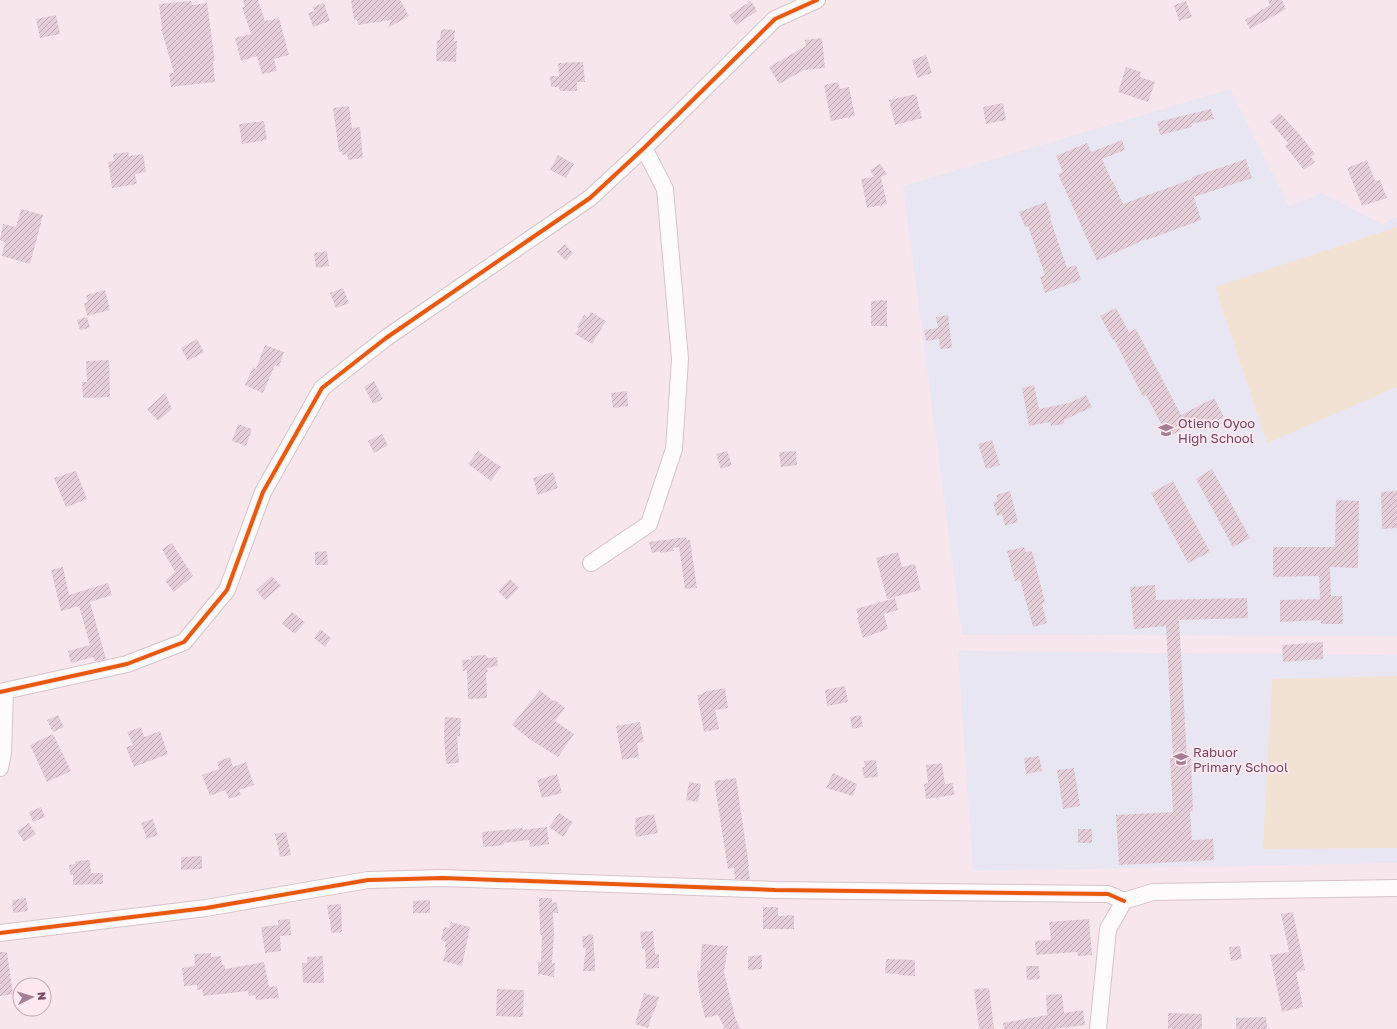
<svg xmlns="http://www.w3.org/2000/svg" width="1397" height="1029" font-family="'Golos Text',sans-serif">
	<style>
		.education { fill: #e9e6f4 }
		.pitch { fill: #f1e2d3 }
		.building { fill: url(#building-hatch) }
		.lines { fill: none; stroke-linecap: round; stroke-linejoin: round }
		.minor-casing { stroke: #d7c2cc; stroke-width: 18 }
		.minor { stroke: #fefbfc; stroke-width: 16 }
		.cycleway-casing { stroke: #ffe8f0; stroke-width: 6 }
		.cycleway { stroke: #e8590c; stroke-width: 4 }
		.labels { text-anchor: middle; dominant-baseline: central; stroke-width: 3.5; stroke-linejoin: round; paint-order: stroke }
		.poi-label { font-size: 13px; fill: #774662; stroke: #ffe8f0; text-anchor: start }
	</style>
	<defs>
		<pattern id="building-hatch" width="6" height="6" patternUnits="userSpaceOnUse"><rect width="6" height="6" fill="#e4ced8"/><path d="M-1 1l2-2M0 6l6-6M5 7l2-2" fill="none" stroke="#bea9b3"/></pattern>
	</defs>
	<rect width="100%" height="100%" fill="#f7e7ec"/>
	<g class="education">
		<polygon points="1230,89 1289,206 1322,193 1382,224 1397,217 1397,636 962,635 903,186"/>
		<polygon points="958,651 1397,655 1397,863 973,871"/>
	</g>
	<g class="pitch">
		<polygon points="1397,227 1397,387 1267,443 1215,287"/>
		<polygon points="1397,676 1397,848 1263,849 1272,679"/>
	</g>
	<g class="building">
		<polygon points="243,0 258,0 265,21 279,18 289,55 274,59 277,71 262,74 257,56 241,61 235,38 251,34 242,7 245,7"/>
		<polygon points="351,0 400,0 409,16 388,28 391,20 358,25 357,20 354,20"/>
		<polygon points="1268,0 1282,0 1286,9 1250,29 1245,20 1270,5"/>
		<polygon points="191,1 192,5 207,3 215,61 213,61 215,82 171,87 169,73 174,73 161,29 162,29 159,4"/>
		<polygon points="751,1 757,11 736,25 729,15"/>
		<polygon points="1186,1 1192,17 1179,21 1174,5"/>
		<polygon points="324,3 330,21 313,27 308,13 314,11 313,7"/>
		<polygon points="56,15 60,34 40,38 36,19"/>
		<polygon points="441,29 455,30 454,41 457,41 456,62 436,61 437,40 440,40"/>
		<polygon points="822,38 825,68 804,70 779,84 769,67 806,46 805,40"/>
		<polygon points="926,55 932,73 917,78 912,60"/>
		<polygon points="583,62 585,82 577,82 577,91 560,91 559,87 551,87 550,76 559,76 558,63"/>
		<polygon points="1126,67 1141,72 1140,77 1155,82 1148,102 1118,92"/>
		<polygon points="838,82 840,89 849,87 855,116 831,121 824,85"/>
		<polygon points="916,94 922,118 895,125 889,100"/>
		<polygon points="1003,103 1006,120 986,124 983,107"/>
		<polygon points="349,106 352,128 360,127 363,158 348,160 347,154 342,155 342,151 339,152 333,108"/>
		<polygon points="1211,109 1214,119 1191,124 1192,127 1160,135 1157,122"/>
		<polygon points="1280,113 1300,135 1315,154 1311,157 1315,162 1304,170 1285,146 1288,143 1270,122"/>
		<polygon points="264,121 267,140 242,144 239,124"/>
		<polygon points="1122,140 1125,150 1102,159 1112,181 1113,181 1123,204 1192,179 1192,177 1246,159 1252,178 1194,197 1201,220 1147,240 1146,239 1097,261 1058,174 1063,172 1056,156 1087,143 1091,152"/>
		<polygon points="128,152 129,156 143,154 146,172 135,174 137,184 112,188 108,162 114,161 113,154"/>
		<polygon points="558,155 574,164 566,178 550,170"/>
		<polygon points="1367,160 1375,181 1380,180 1387,198 1362,206 1347,168"/>
		<polygon points="880,164 887,174 881,177 887,204 867,208 861,179 874,177 870,170"/>
		<polygon points="1046,202 1051,217 1050,218 1067,268 1076,265 1081,280 1045,293 1040,277 1045,275 1028,226 1025,227 1019,212"/>
		<polygon points="21,209 43,215 30,264 2,256 5,242 0,240 3,224 16,227"/>
		<polygon points="565,244 573,253 566,261 557,252"/>
		<polygon points="327,251 329,266 316,268 314,253"/>
		<polygon points="343,288 349,303 336,308 330,293"/>
		<polygon points="105,290 110,310 87,316 84,303 88,302 86,295"/>
		<polygon points="887,300 887,326 871,326 871,301"/>
		<polygon points="1116,308 1129,332 1136,329 1181,415 1214,398 1224,417 1204,428 1200,420 1168,437 1146,395 1143,397 1114,339 1113,340 1100,316"/>
		<polygon points="591,312 606,321 592,344 575,334 579,328 577,327 584,315 588,317"/>
		<polygon points="948,315 952,348 940,349 939,339 926,341 924,330 938,328 936,317"/>
		<polygon points="87,317 90,328 80,330 77,320"/>
		<polygon points="197,339 204,352 188,361 181,348"/>
		<polygon points="265,345 284,352 279,367 275,365 263,393 245,385 253,367 256,369"/>
		<polygon points="109,360 110,397 83,398 82,382 87,382 86,361"/>
		<polygon points="374,381 383,399 373,404 364,387"/>
		<polygon points="1034,385 1039,409 1069,403 1086,395 1092,407 1064,420 1064,424 1051,426 1050,422 1029,426 1022,388"/>
		<polygon points="627,391 628,406 613,408 611,393"/>
		<polygon points="165,393 172,409 158,421 147,409"/>
		<polygon points="238,424 252,429 246,446 232,441"/>
		<polygon points="382,434 388,445 374,453 368,441"/>
		<polygon points="992,440 1000,465 986,469 978,444"/>
		<polygon points="478,451 501,467 491,481 468,464"/>
		<polygon points="727,451 732,465 721,469 716,454"/>
		<polygon points="796,451 797,465 781,467 779,452"/>
		<polygon points="1212,469 1250,538 1233,547 1196,479"/>
		<polygon points="76,471 87,499 66,507 54,478"/>
		<polygon points="553,472 558,488 538,495 533,478"/>
		<polygon points="1173,481 1210,552 1188,563 1151,493"/>
		<polygon points="1010,491 1018,522 1005,526 1002,514 997,516 993,502 998,501 996,495"/>
		<polygon points="1397,491 1397,528 1382,529 1381,492"/>
		<polygon points="1336,500 1359,501 1358,568 1330,567 1331,596 1342,596 1343,624 1321,624 1321,620 1280,622 1280,600 1320,599 1319,576 1273,577 1273,547 1335,547"/>
		<polygon points="686,537 687,540 690,540 697,588 685,589 679,547 673,548 674,551 660,553 660,551 652,553 649,542"/>
		<polygon points="172,543 193,576 174,592 165,581 175,572 162,549"/>
		<polygon points="1024,547 1026,552 1032,551 1045,602 1042,604 1047,623 1033,627 1020,580 1015,581 1007,551"/>
		<polygon points="327,551 328,565 315,565 315,552"/>
		<polygon points="898,552 902,567 915,564 921,590 887,599 876,558"/>
		<polygon points="63,567 69,595 108,583 112,595 90,602 106,659 95,661 93,657 71,663 68,651 90,645 79,606 61,611 51,570"/>
		<polygon points="272,576 281,586 264,600 256,590"/>
		<polygon points="510,579 519,588 507,600 498,591"/>
		<polygon points="1155,585 1156,600 1247,598 1248,618 1179,620 1187,757 1191,757 1193,811 1190,812 1192,840 1213,839 1214,860 1119,865 1116,815 1173,812 1170,758 1173,758 1166,626 1134,629 1130,587"/>
		<polygon points="895,598 898,610 884,614 888,629 863,638 857,618 859,617 856,609"/>
		<polygon points="292,612 305,622 295,634 282,624"/>
		<polygon points="320,629 331,638 325,647 314,638"/>
		<polygon points="1323,642 1323,659 1283,662 1282,645"/>
		<polygon points="486,655 487,658 497,657 498,666 487,668 488,672 486,672 487,698 468,699 467,670 463,671 462,660 472,659 471,656"/>
		<polygon points="845,686 848,702 827,706 825,690"/>
		<polygon points="725,688 728,708 715,710 719,729 704,732 697,695 703,694 703,692"/>
		<polygon points="540,690 553,701 555,700 565,708 555,721 574,734 558,757 528,738 512,725"/>
		<polygon points="58,715 64,727 53,732 47,720"/>
		<polygon points="861,715 863,727 852,729 850,717"/>
		<polygon points="445,717 461,718 460,737 457,736 459,763 446,764 444,737"/>
		<polygon points="640,722 644,742 637,743 639,757 622,760 616,726"/>
		<polygon points="141,727 144,737 160,731 168,754 134,767 126,747 133,745 127,732"/>
		<polygon points="53,734 71,771 47,782 30,745"/>
		<polygon points="1039,756 1042,771 1026,774 1024,758"/>
		<polygon points="230,757 233,767 246,762 254,785 239,790 241,795 229,799 225,790 210,796 202,775 219,769 217,762"/>
		<polygon points="876,760 878,777 864,778 862,767 865,767 864,761"/>
		<polygon points="942,763 945,784 953,783 954,795 926,799 924,784 928,783 926,765"/>
		<polygon points="1074,768 1080,806 1063,809 1057,770"/>
		<polygon points="833,773 857,784 853,796 826,788"/>
		<polygon points="557,774 562,793 542,798 537,780"/>
		<polygon points="736,778 749,866 748,866 750,880 735,879 734,868 728,869 714,781"/>
		<polygon points="689,782 701,784 698,802 686,800"/>
		<polygon points="41,807 45,817 33,822 29,812"/>
		<polygon points="559,813 573,822 563,837 549,827"/>
		<polygon points="654,814 658,833 636,837 634,825 636,825 635,818"/>
		<polygon points="153,819 158,835 147,839 141,823"/>
		<polygon points="29,823 36,834 24,842 17,831"/>
		<polygon points="547,827 549,844 530,847 529,840 504,843 504,845 483,847 482,832 522,828 523,830"/>
		<rect x="1078" y="829" width="14" height="14"/>
		<polygon points="286,832 291,855 280,857 275,834"/>
		<polygon points="202,856 202,869 181,870 181,857"/>
		<polygon points="90,860 91,873 103,873 103,884 73,885 73,875 70,875 69,865 75,864 75,861"/>
		<polygon points="26,898 28,911 13,913 12,900"/>
		<polygon points="539,898 552,898 552,903 557,902 558,913 553,913 554,934 552,963 555,963 554,977 538,974 538,962 541,962 542,935 540,935"/>
		<polygon points="430,900 430,913 413,913 413,901"/>
		<polygon points="341,904 342,932 331,933 330,919 329,919 327,905"/>
		<polygon points="763,907 778,907 778,916 794,915 794,929 763,929"/>
		<polygon points="1293,912 1305,970 1296,972 1303,1007 1282,1012 1270,955 1289,952 1281,914"/>
		<polygon points="290,919 291,935 280,936 281,951 265,953 261,927 278,925 278,920"/>
		<polygon points="1089,919 1092,955 1078,956 1077,952 1036,955 1035,941 1051,940 1049,922"/>
		<polygon points="451,922 470,927 462,966 443,961 447,947 445,947 446,942 441,940 444,927 449,928"/>
		<polygon points="653,931 655,954 659,954 659,968 646,969 645,949 642,949 640,932"/>
		<polygon points="589,934 593,935 595,964 595,971 583,971 586,948 583,948 582,936 588,936"/>
		<polygon points="702,944 728,946 724,972 735,1017 740,1029 725,1029 718,1015 705,1018 699,992 697,971 700,971"/>
		<polygon points="1240,946 1242,959 1231,961 1229,947"/>
		<polygon points="0,952 7,952 13,994 0,996"/>
		<polygon points="211,953 211,957 221,956 222,965 225,965 225,969 264,962 269,987 277,986 279,998 256,1000 255,995 249,996 248,991 203,996 202,989 197,990 197,985 184,986 182,968 195,966 194,954"/>
		<polygon points="762,955 762,969 748,970 748,956"/>
		<polygon points="323,956 324,983 303,983 302,963 307,963 307,957"/>
		<polygon points="886,959 915,960 915,976 899,975 899,974 885,973"/>
		<polygon points="1026,966 1039,966 1040,979 1027,980"/>
		<polygon points="989,988 994,1029 979,1029 974,989"/>
		<polygon points="497,989 524,990 523,1017 496,1016"/>
		<polygon points="644,993 659,997 654,1013 653,1012 648,1028 635,1024"/>
		<polygon points="1062,994 1064,1013 1083,1010 1085,1025 1055,1029 1004,1029 1003,1023 1047,1015 1046,995"/>
		<polygon points="1168,1013 1202,1014 1202,1029 1174,1029 1168,1028"/>
		<polygon points="1266,1017 1267,1029 1236,1029 1236,1018"/>
	</g>
	<g class="lines">
		<g class="minor-casing">
			<g id="minor">
				<polyline points="591,563 649,524 674,449 680,359 665,189 644,148"/>
				<polyline points="0,692 127,664 184,642 227,590 263,492 322,388 386,338 590,198 644,148 775,19 817,0"/>
				<polyline points="0,768 3,753 5,691"/>
				<polyline points="0,933 206,908 368,880 443,878 775,890 1108,894 1124,901"/>
				<polyline points="1098,1029 1108,929 1124,901 1153,892 1397,888"/>
			</g>
		</g>
		<use href="#minor" class="minor"/>
		<g class="cycleway-casing">
			<g id="cycleway">
				<polyline points="0,692 127,664 184,642 227,590 263,492 322,388 386,338 590,198 644,148 775,19 817,0"/>
				<polyline points="0,933 206,908 368,880 443,878 775,890 1108,894 1124,901"/>
			</g>
		</g>
		<use href="#cycleway" class="cycleway"/>
	</g>
	<defs>
		<g id="school-bare" transform="scale(1.2)"><path d="M0-5L7-2L0 1L-7-2ZM-4 1L0 2.5L4 1V4Q0 6-4 4Z" fill="#a47e92" stroke="#ffe8f0" stroke-width="2.5" paint-order="stroke"/></g>
	</defs>
	<g fill-rule="evenodd">
		<use href="#school-bare" x="1166" y="430"/>
		<use href="#school-bare" x="1181" y="759"/>
	</g>
	<g class="labels">
		<g class="poi-label">
			<text x="1178" y="423">Otieno Oyoo<tspan x="1178" dy="15">High School</tspan></text>
			<text x="1193" y="752">Rabuor<tspan x="1193" dy="15">Primary School</tspan></text>
		</g>
	</g>
	<g transform="translate(32 997) rotate(85)"><circle r="19" fill="#ffe8f0" stroke="#c9a7b7"/>
	<path d="M0-3L7 15L0 10L-7 15Z" fill="#a47e92"/>
	<text y="-6" font-size="11" font-weight="bold" text-anchor="middle" fill="#774662">N</text>
	</g>
</svg>
